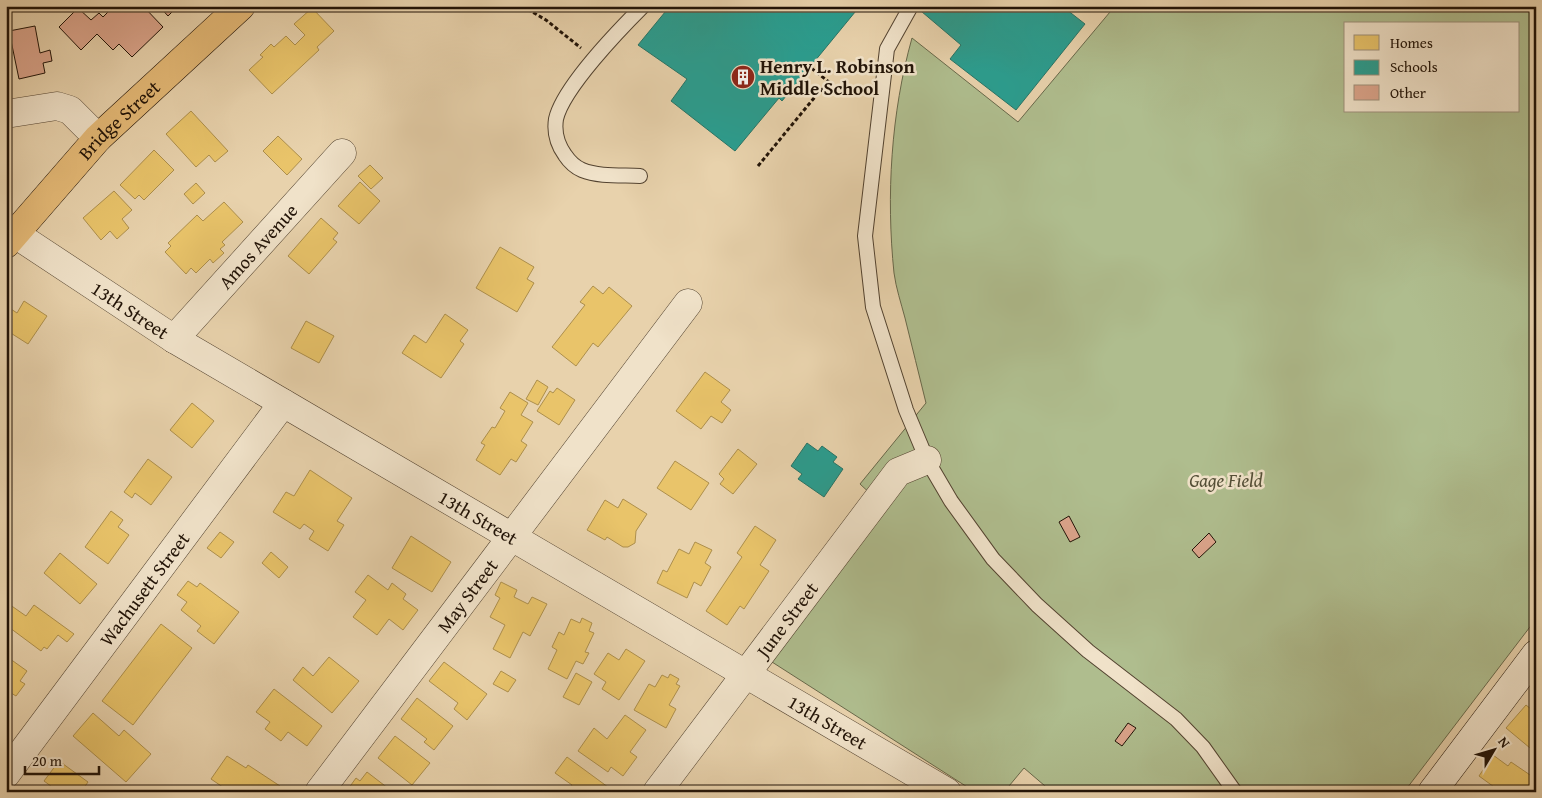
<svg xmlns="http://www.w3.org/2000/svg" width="1542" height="798" font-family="'Gentium Book Plus',serif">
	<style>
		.green { fill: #afbd8e; stroke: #68684a; fill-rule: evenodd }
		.homes { fill: #e9c46a; stroke: #ad8f4c }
		.schools { fill: #2a9d8f; stroke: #277466 }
		.building { fill: #dba48b; stroke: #211307 }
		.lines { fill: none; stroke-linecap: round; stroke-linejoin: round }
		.lane-casing { stroke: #534330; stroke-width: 16 }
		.street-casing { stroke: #534330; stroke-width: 29 }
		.secondary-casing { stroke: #211307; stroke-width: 29 }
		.primary-casing { stroke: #211307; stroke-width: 29 }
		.path { stroke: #211307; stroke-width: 3; stroke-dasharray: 4 2.5; stroke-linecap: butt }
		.lane { stroke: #f0e2c9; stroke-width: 14 }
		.street { stroke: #f0e2c9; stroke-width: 28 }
		.secondary { stroke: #f0e2c9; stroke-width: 28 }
		.primary { stroke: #e4b976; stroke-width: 28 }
		.labels { text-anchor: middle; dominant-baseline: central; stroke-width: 5; stroke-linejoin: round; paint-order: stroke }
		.poi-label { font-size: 19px; font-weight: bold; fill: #211307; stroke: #f0e2c9; text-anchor: start }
		.street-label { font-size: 19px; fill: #211307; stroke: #f0e2c9 }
		.park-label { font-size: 19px; font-style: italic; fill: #534e36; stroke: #f0e2c9 }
	</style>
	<rect width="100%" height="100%" fill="#e8d2ac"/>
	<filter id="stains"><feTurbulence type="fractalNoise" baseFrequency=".004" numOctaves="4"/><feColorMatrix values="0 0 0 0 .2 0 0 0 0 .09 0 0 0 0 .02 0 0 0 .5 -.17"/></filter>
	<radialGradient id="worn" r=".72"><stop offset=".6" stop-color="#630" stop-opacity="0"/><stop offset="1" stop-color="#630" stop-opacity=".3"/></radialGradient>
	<path class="green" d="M1115 6H1536V619L1404 792H1052L1024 768 1004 792H975L772 662 887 509 860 484 926 403C919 375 912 346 905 318 901 303 896 288 894 273 886 196 891 113 912 38L1018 122ZM1346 24H1518V111H1346Z"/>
	<g class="homes">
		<polygon points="312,8 334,31 317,47 319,50 272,94 249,70 263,57 260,55 271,44 274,47 286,36 295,45 305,35 294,24"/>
		<polygon points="191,111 228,151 215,162 209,155 196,167 166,134"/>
		<polygon points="278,136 302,159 287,175 263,151"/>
		<polygon points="154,150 174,170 144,200 139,195 135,199 120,185"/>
		<polygon points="370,165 383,178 371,189 358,176"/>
		<polygon points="360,182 380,201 359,224 338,206"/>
		<polygon points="196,183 205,193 193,204 184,194"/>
		<polygon points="114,191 132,210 122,219 129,228 117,239 110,231 101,240 83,218"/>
		<polygon points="224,202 243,222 222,242 225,245 220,249 224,253 213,263 210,259 196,273 191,268 186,274 165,252 171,246 168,243 197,215 203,221"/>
		<polygon points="321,218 338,233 333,239 337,242 309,274 288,256"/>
		<polygon points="500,247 534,267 527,279 534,283 517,312 476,288"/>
		<polygon points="593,286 603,294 609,287 632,306 598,347 593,343 576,366 552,347 585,305 580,302"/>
		<polygon points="24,301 47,316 28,344 6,330 12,319 6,315 6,309 8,307 17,313"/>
		<polygon points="445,314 468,330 460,341 464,344 441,378 402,353 414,335 426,343"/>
		<polygon points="306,321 334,336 319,363 291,348"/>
		<polygon points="705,372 730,390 721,402 731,410 722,423 711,416 701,429 676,411"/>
		<polygon points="537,380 548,387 538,405 526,399"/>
		<polygon points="557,388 575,400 559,425 537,411 550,391 553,393"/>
		<polygon points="510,392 528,403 521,415 533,422 521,441 527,445 516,462 511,459 500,475 476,460 485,445 481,443 492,427 495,428 505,411 500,408"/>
		<polygon points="192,403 214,421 192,448 170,430"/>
		<polygon points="738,449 757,464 733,494 720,484 724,479 719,474"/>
		<polygon points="148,459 172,477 151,505 135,493 132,498 124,492"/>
		<polygon points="675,461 709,483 691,510 657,488"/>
		<polygon points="310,470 352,498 337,521 344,525 328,551 309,539 314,531 304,524 300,529 273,512 286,492 294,496"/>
		<polygon points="623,499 647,514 636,531 635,543 628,547 623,547 607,537 605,540 587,530 605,500 618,508"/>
		<polygon points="111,511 123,520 118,527 129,535 108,564 85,547"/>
		<polygon points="755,526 776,540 760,565 769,571 744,609 740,606 727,625 706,611 742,557 737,553"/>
		<polygon points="220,532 234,542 221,558 207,548"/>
		<polygon points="411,536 451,562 432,592 392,568"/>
		<polygon points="695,542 712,550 705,563 711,567 701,586 694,582 687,598 657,583 663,570 667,572 679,549 689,554"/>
		<polygon points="271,552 288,567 279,578 262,563"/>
		<polygon points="60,553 97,584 80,604 44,573"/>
		<polygon points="368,575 388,590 392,583 406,594 403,599 418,610 403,630 389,619 377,635 353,617 366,600 355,592"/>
		<polygon points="188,581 197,587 200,583 239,612 214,644 197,631 201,626 181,610 187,602 177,595"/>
		<polygon points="501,582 517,590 514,597 528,604 532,597 547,604 530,636 523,632 510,658 493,649 505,625 490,617 500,598 495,595"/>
		<polygon points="6,602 26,616 34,605 74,634 67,642 58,635 47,649 44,647 41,651 6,625"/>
		<polygon points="582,618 592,623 589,631 594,633 585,652 589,653 583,664 576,661 567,679 548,669 557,650 552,647 559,632 564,635 571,619 580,623"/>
		<polygon points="161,624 192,648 133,725 102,701"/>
		<polygon points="626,649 645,661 619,700 602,689 606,682 594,674 608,653 619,660"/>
		<polygon points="6,656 27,671 20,681 25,684 16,696 6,690"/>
		<polygon points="329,657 359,681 332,713 293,680 303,667 313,676"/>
		<polygon points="444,662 487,694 467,720 454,709 458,703 429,681"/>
		<polygon points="501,671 516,680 508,692 493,684"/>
		<polygon points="576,673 592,682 579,705 563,697"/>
		<polygon points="670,674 679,679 676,684 680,686 669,705 676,709 666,728 634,710 649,684 655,687 662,675 668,678"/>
		<polygon points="274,689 322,726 307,746 288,732 281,741 265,729 270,722 256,712"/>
		<polygon points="417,698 453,726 434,750 424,742 427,739 401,719"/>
		<polygon points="1526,705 1536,713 1536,753 1506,728"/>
		<polygon points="93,713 119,736 124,730 151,754 126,782 73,736"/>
		<polygon points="625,715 646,730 630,752 637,757 623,776 611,767 608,772 578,751 594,728 607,739"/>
		<polygon points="395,736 430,763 412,785 378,758"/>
		<polygon points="1493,755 1508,766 1511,762 1536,779 1536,792 1501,792 1479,776"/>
		<polygon points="227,756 246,768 248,765 280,786 276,792 230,792 211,779"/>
		<polygon points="567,757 612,790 610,792 567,792 572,785 555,773"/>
		<polygon points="59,761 88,782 81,792 59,792 44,781"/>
		<polygon points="367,772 393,792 346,792 356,778 360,781"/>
	</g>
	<g class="schools">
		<polygon points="670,6 860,6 782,101 779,98 735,151 671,101 687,79 638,45"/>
		<polygon points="915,6 1062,6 1085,24 1016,110 950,59 961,45"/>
		<polygon points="807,443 818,451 822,446 837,457 833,462 843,469 824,497 798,479 802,474 791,466"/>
	</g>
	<g class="building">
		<polygon points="114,6 143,6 163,27 132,57 119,44 113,50 97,34 81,50 59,27 78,8 91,20 99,13 103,17"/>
		<polygon points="159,6 178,6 168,16"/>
		<polygon points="35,26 40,53 50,50 52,61 43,63 45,73 19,79 9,31"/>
		<polygon points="1069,516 1080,537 1070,542 1059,522"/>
		<polygon points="1209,533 1216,542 1199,558 1192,550"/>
		<polygon points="1128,723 1136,728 1122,746 1115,741"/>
	</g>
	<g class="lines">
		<g class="lane-casing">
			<g id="lane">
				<polyline points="911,6 887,49 865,236 873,307 906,410 927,460 951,501 993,559 1037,605 1088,651 1176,719 1203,747 1235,792"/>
				<path d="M640 176C622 175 599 177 582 170 575 167 569 161 565 155 557 144 554 132 556 119 563 88 620 29 643 6"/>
			</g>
		</g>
		<g class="street-casing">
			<g id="street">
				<polyline points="6,114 57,106 70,110 98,138"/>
				<path id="s1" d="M6 228 174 339 947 792"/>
				<path id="s2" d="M174 339 342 153"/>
				<path id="s3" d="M6 774 283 403"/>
				<path id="s4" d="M319 792 688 303"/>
				<path id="s5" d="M657 792 898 472 927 460"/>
			</g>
		</g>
		<g class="secondary-casing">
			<polyline id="secondary" points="1432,792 1536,654"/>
		</g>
		<g class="primary-casing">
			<g id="primary">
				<path id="s6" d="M6 244 98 138 241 6"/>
			</g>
		</g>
		<g class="path">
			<polyline points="424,6 436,6"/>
			<polyline points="522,6 546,20 581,48"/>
			<polyline points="758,166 819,92 830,83 810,67"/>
		</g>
		<use href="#lane" class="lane"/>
		<use href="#street" class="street"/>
		<use href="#secondary" class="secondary"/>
		<use href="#primary" class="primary"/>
	</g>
	<defs>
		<g id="building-disc" transform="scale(1.25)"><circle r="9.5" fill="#8f2418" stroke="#f0e2c9"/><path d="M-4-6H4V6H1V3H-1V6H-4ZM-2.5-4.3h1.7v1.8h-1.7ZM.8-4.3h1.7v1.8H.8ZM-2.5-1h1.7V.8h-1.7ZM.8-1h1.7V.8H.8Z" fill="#fff"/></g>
	</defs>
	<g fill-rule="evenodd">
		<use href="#building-disc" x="743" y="77"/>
	</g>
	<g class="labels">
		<g class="poi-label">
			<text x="760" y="66">Henry L. Robinson<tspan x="760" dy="22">Middle School</tspan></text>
		</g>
		<g class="street-label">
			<text stroke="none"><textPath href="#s6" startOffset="168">Bridge Street</textPath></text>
			<text stroke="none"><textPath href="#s2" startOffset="125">Amos Avenue</textPath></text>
			<text stroke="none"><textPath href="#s1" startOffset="149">13th Street</textPath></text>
			<text stroke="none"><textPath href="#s1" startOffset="554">13th Street</textPath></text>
			<text stroke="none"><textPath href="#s3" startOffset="231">Wachusett Street</textPath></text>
			<text stroke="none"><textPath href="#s4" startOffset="246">May Street</textPath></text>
			<text stroke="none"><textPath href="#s5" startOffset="216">June Street</textPath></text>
			<text stroke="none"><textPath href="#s1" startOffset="959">13th Street</textPath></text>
		</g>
		<g class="park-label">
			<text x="1226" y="480">Gage Field</text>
		</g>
	</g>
	<rect width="1542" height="798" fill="none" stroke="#e8d2ac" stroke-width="25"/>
	<rect x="8" y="8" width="1527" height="783" fill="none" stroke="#211307" stroke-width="2.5"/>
	<rect x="12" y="12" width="1517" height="773" fill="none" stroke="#211307"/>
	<rect x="1344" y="22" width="175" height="90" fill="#f0e2c9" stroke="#9d8f7b"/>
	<rect x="1354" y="35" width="25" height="15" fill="#e9c46a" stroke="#9d8f7b"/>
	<text x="1390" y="48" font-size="15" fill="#211307">Homes</text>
	<rect x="1354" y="60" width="25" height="15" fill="#2a9d8f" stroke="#9d8f7b"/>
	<text x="1390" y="72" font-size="15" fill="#211307">Schools</text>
	<rect x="1354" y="85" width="25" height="15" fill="#dba48b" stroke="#9d8f7b"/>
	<text x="1390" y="98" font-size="15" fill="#211307">Other</text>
	<g transform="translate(1494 750) rotate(52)" stroke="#f0e2c9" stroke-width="4" paint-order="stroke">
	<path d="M0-4L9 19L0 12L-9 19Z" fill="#211307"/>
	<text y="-8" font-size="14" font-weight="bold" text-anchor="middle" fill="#211307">N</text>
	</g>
	<path d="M25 766v8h74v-8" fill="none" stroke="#211307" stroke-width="2.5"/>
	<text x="32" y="766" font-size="15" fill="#211307" stroke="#f0e2c9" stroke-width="4" paint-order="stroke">20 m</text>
	<rect width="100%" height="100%" filter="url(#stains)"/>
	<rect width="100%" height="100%" fill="url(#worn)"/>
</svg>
